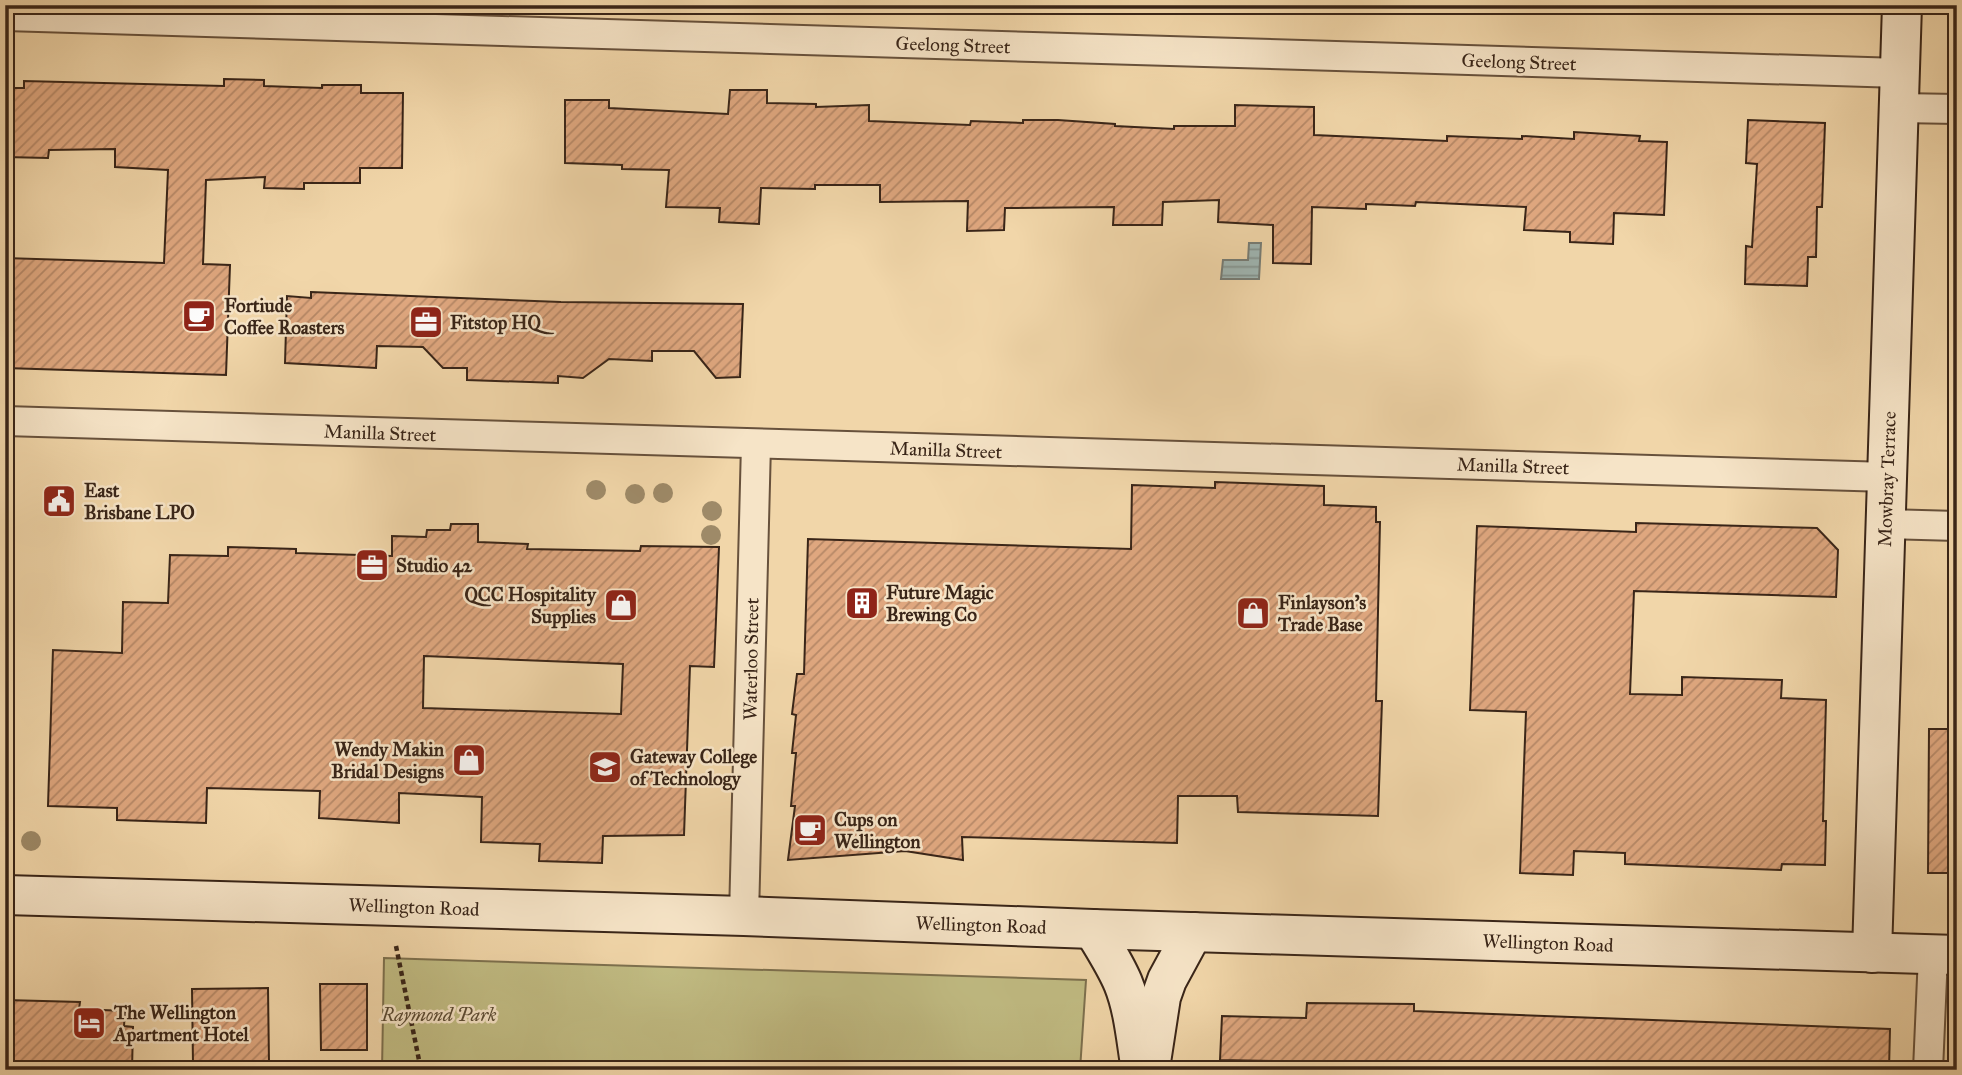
<svg xmlns="http://www.w3.org/2000/svg" width="1962" height="1075" font-family="'IM FELL Great Primer',serif">
	<style>
		.park { fill: #c1bc83; stroke: #7d704e; stroke-width: 2 }
		.water { fill: url(#water-rules); stroke: #767c75; stroke-width: 2 }
		.building { fill: url(#building-hatch); stroke: #392518; stroke-width: 2; fill-rule: evenodd }
		.lines { fill: none; stroke-linecap: round; stroke-linejoin: round }
		.street-casing { stroke: #67513c; stroke-width: 32 }
		.secondary-casing { stroke: #392518; stroke-width: 42 }
		.path { stroke: #392518; stroke-width: 4.5; stroke-dasharray: 5 3.5; stroke-linecap: butt }
		.street { stroke: #f6e4c7; stroke-width: 28 }
		.secondary { stroke: #f6e4c7; stroke-width: 38 }
		.tree { fill: #9e8a68 }
		.labels { text-anchor: middle; dominant-baseline: central; stroke-width: 5; stroke-linejoin: round; paint-order: stroke }
		.street-label { font-size: 19px; fill: #392518; stroke: #f6e4c7 }
		.poi-label { font-size: 19px; font-weight: bold; fill: #392518; stroke: #f6e4c7; text-anchor: start }
		.park-label { font-size: 19px; font-style: italic; fill: #5b4b33; stroke: #f6e4c7 }
	</style>
	<defs>
		<pattern id="water-rules" width="6" height="5" patternUnits="userSpaceOnUse" patternTransform="scale(1.75)"><rect width="6" height="5" fill="#9fb6b3"/><path d="M0 2.5h6" fill="none" stroke="#839491"/></pattern>
		<pattern id="building-hatch" width="6" height="6" patternUnits="userSpaceOnUse" patternTransform="scale(1.75)"><rect width="6" height="6" fill="#dfa77f"/><path d="M-1 1l2-2M0 6l6-6M5 7l2-2" fill="none" stroke="#b68867"/></pattern>
	</defs>
	<rect width="100%" height="100%" fill="#f1d6a9"/>
	<filter id="stains"><feTurbulence type="fractalNoise" baseFrequency=".00286" numOctaves="4"/><feColorMatrix values="0 0 0 0 .2 0 0 0 0 .09 0 0 0 0 .02 0 0 0 .5 -.17"/></filter>
	<radialGradient id="worn" r=".72"><stop offset=".6" stop-color="#630" stop-opacity="0"/><stop offset="1" stop-color="#630" stop-opacity=".3"/></radialGradient>
	<polygon class="park" points="384,958 1086,980 1080,1070 382,1070"/>
	<polygon class="water" points="1249,243 1261,243 1259,279 1221,279 1223,260 1248,260"/>
	<g class="building">
		<polygon points="224,79 264,80 264,86 322,88 322,85 361,85 361,93 403,93 402,168 360,168 360,183 304,183 304,189 264,188 265,177 206,180 203,264 230,265 226,375 5,368 5,258 164,263 168,170 115,167 115,149 49,150 48,158 5,157 5,88 24,88 24,81 224,86"/>
		<polygon points="730,90 767,90 767,103 816,104 816,107 869,105 869,121 970,125 971,121 1023,123 1023,120 1058,120 1115,124 1115,126 1174,129 1174,126 1235,126 1235,105 1314,107 1314,135 1447,141 1447,136 1522,139 1522,136 1574,139 1574,132 1640,136 1639,141 1667,142 1664,215 1614,213 1613,244 1570,242 1570,232 1524,230 1526,207 1416,202 1415,206 1366,204 1366,209 1312,207 1311,264 1273,263 1273,225 1218,222 1219,200 1163,202 1162,225 1113,225 1114,207 1005,208 1004,230 967,231 968,201 880,202 880,185 815,185 815,189 761,188 759,224 719,222 720,208 666,207 669,170 622,169 622,165 565,163 565,100 609,100 609,108 728,114"/>
		<polygon points="1748,120 1825,123 1822,207 1817,207 1816,257 1808,257 1807,286 1745,284 1746,246 1752,247 1757,164 1746,163"/>
		<polygon points="311,292 561,302 743,304 740,377 716,378 694,351 652,351 652,361 609,359 583,378 558,376 558,383 467,380 467,368 443,368 423,347 377,346 376,368 285,363 287,296 311,298"/>
		<polygon points="1215,482 1324,486 1324,505 1376,507 1376,522 1380,522 1376,701 1382,701 1378,816 1238,812 1237,796 1178,796 1177,843 962,837 963,860 905,851 788,860 795,806 791,806 796,753 792,753 796,715 792,714 797,674 804,674 808,539 1131,549 1132,485 1215,488"/>
		<polygon points="1636,523 1817,528 1838,550 1836,597 1634,591 1630,694 1682,695 1682,677 1782,680 1781,698 1826,700 1823,821 1826,821 1825,865 1782,864 1781,870 1625,864 1625,853 1574,851 1573,875 1520,873 1526,712 1470,710 1477,526 1636,532"/>
		<path d="M451 524H478V542L528 544 527 549 640 551 641 546 719 547 714 667 690 666 684 835 603 836 602 863 539 861 540 844 481 842 482 797 399 793V823L319 818 320 791 207 788 206 823 117 820V808L48 806 53 650 122 653 123 602 168 603 170 555 228 556V547L296 549V553L392 556V536L426 537 427 530H450ZM424 656 623 664 621 714 423 708Z"/>
		<polygon points="1929,729 1957,729 1957,873 1928,873"/>
		<polygon points="320,984 367,984 367,1050 321,1050"/>
		<polygon points="268,988 269,1063 193,1064 192,989"/>
		<polygon points="5,1000 80,1002 79,1009 125,1011 124,1026 133,1027 132,1070 5,1070"/>
		<polygon points="1307,1003 1414,1004 1414,1011 1890,1029 1889,1070 1368,1070 1368,1063 1220,1060 1222,1016 1306,1018"/>
	</g>
	<g class="lines">
		<g class="street-casing">
			<g id="street">
				<polyline points="5,16 1900,73"/>
				<polyline points="1899,108 1957,109"/>
				<polyline points="5,421 1888,477"/>
				<polyline points="1886,524 1957,526"/>
				<polyline points="744,916 756,444"/>
				<polyline points="1928,1070 1933,955"/>
			</g>
		</g>
		<g class="secondary-casing">
			<g id="secondary">
				<polyline points="5,895 744,916 1093,929 1957,955"/>
				<path d="M1093 929C1103 946 1115 964 1123 983 1134 1010 1136 1041 1141 1070"/>
				<polyline points="1872,953 1902,5"/>
				<polyline points="1151,1062 1161,997 1167,980 1193,932"/>
			</g>
		</g>
		<polyline class="path" points="396,946 421,1070"/>
		<use href="#street" class="street"/>
		<use href="#secondary" class="secondary"/>
	</g>
	<g class="tree">
		<circle cx="596" cy="490" r="10"/>
		<circle cx="663" cy="493" r="10"/>
		<circle cx="635" cy="494" r="10"/>
		<circle cx="712" cy="511" r="10"/>
		<circle cx="711" cy="535" r="10"/>
		<circle cx="31" cy="841" r="10"/>
	</g>
	<defs>
		<g id="cafe-square" transform="scale(1.75)"><rect x="-9" y="-9" width="18" height="18" rx="4" fill="#8f2418" stroke="#f6e4c7"/><path d="M-5.5-4.5H6V0H3Q3 3.5 0 3.5H-2.5Q-5.5 3.5-5.5 0ZM3-3.2v2h1.7v-2ZM-6 4.5H4V6H-6Z" fill="#fff"/></g>
		<g id="office-square" transform="scale(1.75)"><rect x="-9" y="-9" width="18" height="18" rx="4" fill="#8f2418" stroke="#f6e4c7"/><path d="M-6-3h4V-5.5h4V-3h4V5H-6ZM-1-4.5V-3h2v-1.5ZM-6 0V1H6V0Z" fill="#fff"/></g>
		<g id="civic-square" transform="scale(1.75)"><rect x="-9" y="-9" width="18" height="18" rx="4" fill="#8f2418" stroke="#f6e4c7"/><path d="M-.6-6.5H3V-4.5H.6V-3L4-1V1h2V6H-6V1h2V-1L-.6-3ZM-1.2 2.5V6h2.4V2.5Z" fill="#fff"/></g>
		<g id="building-square" transform="scale(1.75)"><rect x="-9" y="-9" width="18" height="18" rx="4" fill="#8f2418" stroke="#f6e4c7"/><path d="M-4-6H4V6H1V3H-1V6H-4ZM-2.5-4.3h1.7v1.8h-1.7ZM.8-4.3h1.7v1.8H.8ZM-2.5-1h1.7V.8h-1.7ZM.8-1h1.7V.8H.8Z" fill="#fff"/></g>
		<g id="shop-square" transform="scale(1.75)"><rect x="-9" y="-9" width="18" height="18" rx="4" fill="#8f2418" stroke="#f6e4c7"/><path d="M-5-2.5h2.3a2.7 3.5 0 0 1 5.4 0H5L5.5 6h-11ZM-1.5-2.5h3a1.5 2.3 0 0 0-3 0Z" fill="#fff"/></g>
		<g id="university-square" transform="scale(1.75)"><rect x="-9" y="-9" width="18" height="18" rx="4" fill="#8f2418" stroke="#f6e4c7"/><path d="M0-5L7-2L0 1L-7-2ZM-4 1L0 2.5L4 1V4Q0 6-4 4Z" fill="#fff"/></g>
		<g id="hotel-square" transform="scale(1.75)"><rect x="-9" y="-9" width="18" height="18" rx="4" fill="#8f2418" stroke="#f6e4c7"/><path d="M-6-4.5h1.5V1H6V5H4.5V3h-9V5H-6ZM-4 0a1.8 1.8 0 1 1 3.6 0ZM.5 0V-2.5h3Q6-2.5 6 0Z" fill="#fff"/></g>
	</defs>
	<g fill-rule="evenodd">
		<use href="#cafe-square" x="199" y="316"/>
		<use href="#office-square" x="426" y="322"/>
		<use href="#civic-square" x="59" y="501"/>
		<use href="#office-square" x="372" y="565"/>
		<use href="#building-square" x="862" y="603"/>
		<use href="#shop-square" x="621" y="605"/>
		<use href="#shop-square" x="1253" y="613"/>
		<use href="#shop-square" x="469" y="760"/>
		<use href="#university-square" x="605" y="767"/>
		<use href="#cafe-square" x="810" y="830"/>
		<use href="#hotel-square" x="89" y="1023"/>
	</g>
	<g class="labels">
		<g class="street-label">
			<text transform="translate(953 45) rotate(2)">Geelong Street</text>
			<text transform="translate(1519 62) rotate(2)">Geelong Street</text>
			<text transform="translate(380 433) rotate(2)">Manilla Street</text>
			<text transform="translate(946 450) rotate(2)">Manilla Street</text>
			<text transform="translate(1513 466) rotate(2)">Manilla Street</text>
			<text transform="translate(1887 479) rotate(-88)">Mowbray Terrace</text>
			<text transform="translate(751 659) rotate(-89)">Waterloo Street</text>
			<text transform="translate(414 907) rotate(2)">Wellington Road</text>
			<text transform="translate(981 925) rotate(2)">Wellington Road</text>
			<text transform="translate(1548 943) rotate(2)">Wellington Road</text>
		</g>
		<g class="poi-label">
			<text x="224" y="305">Fortiude<tspan x="224" dy="22">Coffee Roasters</tspan></text>
			<text x="450" y="322">Fitstop HQ</text>
			<text x="84" y="490">East<tspan x="84" dy="22">Brisbane LPO</tspan></text>
			<text x="396" y="565">Studio 42</text>
			<text x="886" y="592">Future Magic<tspan x="886" dy="22">Brewing Co</tspan></text>
			<text x="596" y="594" text-anchor="end">QCC Hospitality<tspan x="596" dy="22">Supplies</tspan></text>
			<text x="1278" y="602">Finlayson's<tspan x="1278" dy="22">Trade Base</tspan></text>
			<text x="444" y="749" text-anchor="end">Wendy Makin<tspan x="444" dy="22">Bridal Designs</tspan></text>
			<text x="630" y="756">Gateway College<tspan x="630" dy="22">of Technology</tspan></text>
			<text x="834" y="819">Cups on<tspan x="834" dy="22">Wellington</tspan></text>
			<text x="114" y="1012">The Wellington<tspan x="114" dy="22">Apartment Hotel</tspan></text>
		</g>
		<g class="park-label">
			<text x="439" y="1014">Raymond Park</text>
		</g>
	</g>
	<rect width="1962" height="1075" fill="none" stroke="#f1d6a9" stroke-width="28"/>
	<rect x="7" y="7" width="1948" height="1061" fill="none" stroke="#392518" stroke-width="3.5"/>
	<rect x="14" y="14" width="1934" height="1047" fill="none" stroke="#392518" stroke-width="2"/>
	<rect width="100%" height="100%" filter="url(#stains)"/>
	<rect width="100%" height="100%" fill="url(#worn)"/>
</svg>
